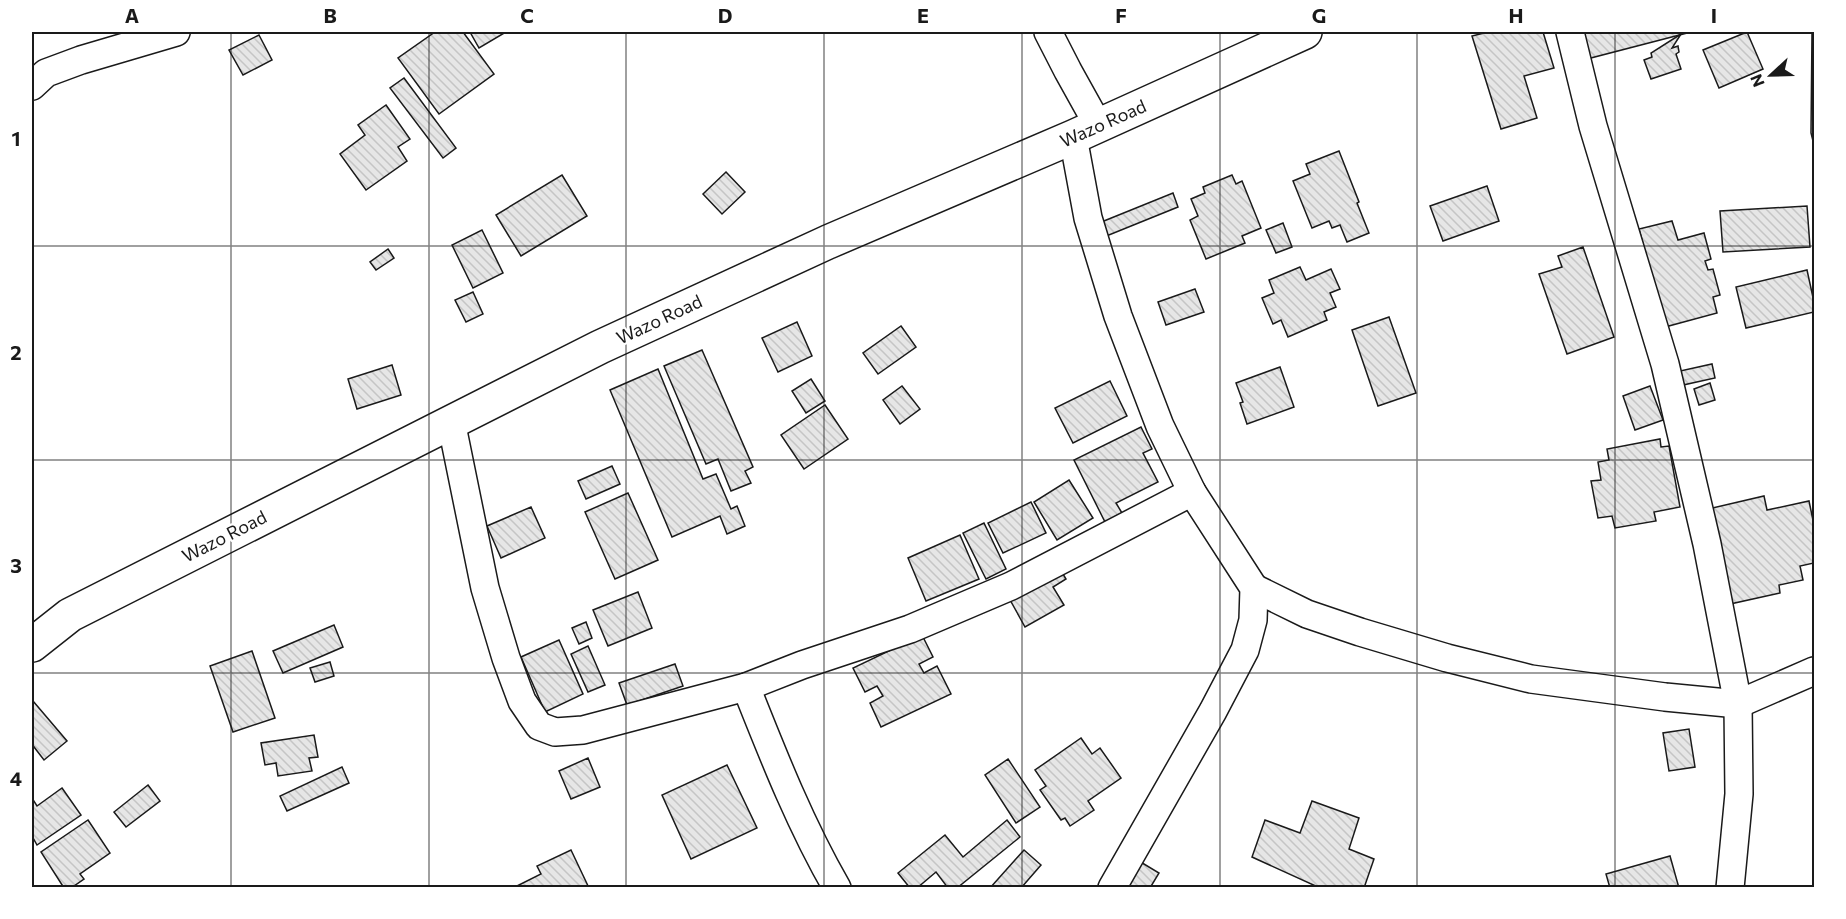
<svg xmlns="http://www.w3.org/2000/svg" width="1846" height="919" font-family="Commissioner,sans-serif">
	<style>
		.building { fill: url(#building-back-hatch); stroke: #1a1a1a; stroke-width: 1.5 }
		.lines { fill: none; stroke-linecap: round; stroke-linejoin: round }
		.minor-casing { stroke: #1a1a1a; stroke-width: 30 }
		.secondary-casing { stroke: #1a1a1a; stroke-width: 36 }
		.minor { stroke: #fff; stroke-width: 27 }
		.secondary { stroke: #fff; stroke-width: 33 }
		.grid { fill: none; stroke: #1a1a1a; stroke-width: 1.5; stroke-opacity: 0.55 }
		.labels { text-anchor: middle; dominant-baseline: central; stroke-width: 4.5; stroke-linejoin: round; paint-order: stroke }
		.street-label { font-size: 18px; fill: #1a1a1a; stroke: #fff }
		.neatline { fill: none; stroke: #1a1a1a; stroke-width: 2 }
		.grid-label { font-size: 20px; text-anchor: middle; font-weight: bold; fill: #1a1a1a }
	</style>
	<defs>
		<pattern id="building-back-hatch" width="6" height="6" patternUnits="userSpaceOnUse" patternTransform="scale(1.5)"><rect width="6" height="6" fill="#e6e6e6"/><path d="M-1 5l2 2M0 0l6 6M5-1l2 2" fill="none" stroke="#c5c5c5"/></pattern>
	</defs>
	<rect width="100%" height="100%" fill="#fff"/>
	<g class="building">
		<polygon points="435,32 463,32 494,74 439,114 398,58"/>
		<polygon points="470,32 506,32 479,48"/>
		<polygon points="1488,32 1543,32 1554,68 1524,76 1537,118 1501,129 1472,36"/>
		<polygon points="1575,32 1691,32 1583,60"/>
		<polygon points="1747,32 1763,69 1719,88 1703,50"/>
		<polygon points="1812,32 1814,32 1814,145 1811,133"/>
		<polygon points="1681,34 1672,48 1678,46 1679,52 1676,54 1681,69 1651,79 1644,60 1652,57 1651,53"/>
		<polygon points="259,35 272,60 243,75 229,50"/>
		<polygon points="404,78 456,148 443,158 390,88"/>
		<polygon points="386,105 410,139 398,147 407,161 366,190 340,154 365,135 358,125"/>
		<polygon points="1339,151 1359,202 1357,203 1369,233 1347,242 1340,225 1332,228 1329,221 1312,228 1293,181 1310,174 1306,164"/>
		<polygon points="726,172 745,192 722,214 703,194"/>
		<polygon points="562,175 587,216 521,256 496,215"/>
		<polygon points="1232,175 1236,184 1242,181 1261,228 1242,236 1245,243 1206,259 1190,220 1198,216 1191,199 1205,193 1203,187"/>
		<polygon points="1487,186 1499,221 1443,241 1430,206"/>
		<polygon points="1173,193 1178,207 1099,239 1094,225"/>
		<polygon points="1807,206 1810,247 1723,252 1720,211"/>
		<polygon points="1672,221 1678,240 1704,233 1711,259 1705,261 1708,270 1713,269 1720,295 1713,297 1717,313 1665,327 1639,229"/>
		<polygon points="1283,223 1292,247 1276,253 1266,230"/>
		<polygon points="482,230 503,273 473,288 452,245"/>
		<polygon points="1583,247 1614,337 1567,354 1539,274 1562,267 1558,256"/>
		<polygon points="388,249 394,258 376,270 370,262"/>
		<polygon points="1300,267 1306,280 1331,269 1340,289 1330,293 1336,307 1324,312 1327,320 1288,337 1281,320 1273,324 1262,298 1274,293 1269,280"/>
		<polygon points="1807,270 1814,302 1814,312 1746,328 1736,287"/>
		<polygon points="1195,289 1204,312 1166,325 1158,302"/>
		<polygon points="473,292 483,314 466,322 455,300"/>
		<polygon points="1389,317 1416,393 1378,406 1352,330"/>
		<polygon points="797,322 812,356 778,372 762,338"/>
		<polygon points="901,326 916,347 878,374 863,353"/>
		<polygon points="702,350 753,467 745,471 751,483 731,491 718,459 706,464 664,366"/>
		<polygon points="1712,364 1715,378 1683,385 1680,371"/>
		<polygon points="392,365 401,395 357,409 348,379"/>
		<polygon points="1280,367 1294,407 1247,424 1240,403 1243,402 1236,383"/>
		<polygon points="658,369 703,479 716,474 731,509 737,506 745,526 727,534 720,516 672,537 610,390"/>
		<polygon points="811,379 825,401 806,413 792,391"/>
		<polygon points="1110,381 1127,416 1073,443 1055,408"/>
		<polygon points="1710,383 1715,400 1699,405 1694,389"/>
		<polygon points="902,386 920,409 900,424 883,400"/>
		<polygon points="1650,386 1663,420 1635,430 1623,396"/>
		<polygon points="825,405 848,439 804,469 781,435"/>
		<polygon points="1141,427 1152,449 1143,453 1158,482 1116,503 1122,513 1105,522 1074,460"/>
		<polygon points="1660,439 1661,447 1669,446 1680,507 1654,512 1656,521 1615,528 1612,516 1598,518 1591,481 1601,480 1598,462 1609,460 1607,449"/>
		<polygon points="612,466 620,484 586,499 578,481"/>
		<polygon points="1069,480 1093,518 1057,540 1034,502"/>
		<polygon points="628,493 658,560 615,579 585,512"/>
		<polygon points="1764,496 1767,510 1809,501 1814,525 1814,563 1800,566 1803,580 1779,585 1780,593 1730,604 1708,509"/>
		<polygon points="1031,502 1046,533 1003,553 988,523"/>
		<polygon points="531,507 545,538 501,558 487,526"/>
		<polygon points="984,523 1006,569 986,579 963,533"/>
		<polygon points="960,535 979,579 926,601 908,558"/>
		<polygon points="1060,569 1066,579 1053,587 1064,605 1025,627 1009,598"/>
		<polygon points="638,592 652,628 608,646 593,610"/>
		<polygon points="586,622 592,638 579,644 572,628"/>
		<polygon points="334,625 343,647 283,673 273,651"/>
		<polygon points="922,635 933,657 919,664 924,673 937,666 951,694 881,727 870,703 883,696 877,686 865,692 853,668"/>
		<polygon points="559,640 583,694 545,712 521,657"/>
		<polygon points="588,646 605,685 588,692 571,654"/>
		<polygon points="252,651 275,718 233,732 210,666"/>
		<polygon points="330,662 334,676 315,682 310,668"/>
		<polygon points="675,664 683,686 627,705 619,683"/>
		<polygon points="33,701 67,741 44,760 34,747 32,749 32,702"/>
		<polygon points="1689,729 1695,767 1669,771 1663,733"/>
		<polygon points="314,735 318,757 309,758 312,771 278,776 276,763 265,765 261,743"/>
		<polygon points="1081,738 1092,754 1100,748 1121,778 1088,801 1094,810 1070,826 1065,818 1061,820 1040,790 1046,786 1035,770"/>
		<polygon points="588,758 600,787 571,799 559,771"/>
		<polygon points="1008,759 1040,807 1016,823 985,775"/>
		<polygon points="727,765 757,828 691,859 662,795"/>
		<polygon points="342,767 349,783 287,811 280,796"/>
		<polygon points="148,785 160,801 126,827 114,812"/>
		<polygon points="62,788 81,815 37,845 32,836 32,798 37,806"/>
		<polygon points="1312,801 1359,818 1349,849 1374,859 1364,888 1320,888 1252,857 1265,820 1300,833"/>
		<polygon points="88,820 110,853 80,874 84,879 71,888 64,888 41,852"/>
		<polygon points="1007,820 1020,837 957,888 948,888 936,872 917,888 910,888 898,873 945,835 963,857"/>
		<polygon points="571,850 589,888 513,888 541,874 537,866"/>
		<polygon points="1024,850 1041,865 1021,888 990,888"/>
		<polygon points="1670,856 1679,888 1610,888 1606,874"/>
		<polygon points="1134,858 1159,873 1150,888 1116,888"/>
	</g>
	<g class="lines">
		<g class="minor-casing">
			<g id="minor">
				<polyline points="1048,32 1068,71 1098,125"/>
				<polyline points="1570,32 1593,126 1665,364 1707,544 1738,704 1739,794 1730,888"/>
				<polyline points="32,86 46,73 81,60 176,32"/>
				<polyline points="1073,137 1088,218 1118,316 1160,426 1192,492 1254,588 1253,620 1245,650 1213,711 1112,888"/>
				<polyline points="451,421 485,588 506,658 522,701 539,726 555,732 583,730 746,687 802,665 910,629 1011,586 1192,492"/>
				<polyline points="1254,588 1307,614 1360,632 1447,658 1531,679 1665,697 1738,704 1814,671"/>
				<path d="M746 687C773 755 800 824 837 888"/>
			</g>
		</g>
		<g class="secondary-casing">
			<polyline id="secondary" points="32,645 70,615 600,347 828,242 1073,137 1305,32"/>
		</g>
		<use href="#minor" class="minor"/>
		<use href="#secondary" class="secondary"/>
	</g>
	<path class="grid" d="M231 32V888M429 32V888M626 32V888M824 32V888M1022 32V888M1220 32V888M1417 32V888M1615 32V888M32 246H1814M32 460H1814M32 673H1814"/>
	<g class="labels">
		<g class="street-label">
			<text transform="translate(1103 123) rotate(-24)">Wazo Road</text>
			<text transform="translate(659 319) rotate(-25)">Wazo Road</text>
			<text transform="translate(224 536) rotate(-27)">Wazo Road</text>
		</g>
	</g>
	<rect width="1846" height="919" fill="none" stroke="#ffffff" stroke-width="66"/>
	<g transform="translate(1771 75) rotate(248)" stroke="#ffffff" stroke-width="4.5" paint-order="stroke">
	<path d="M0-4.5L10 22L0 15L-10 22Z" fill="#1a1a1a"/>
	<text y="-9" font-size="16" font-weight="bold" text-anchor="middle" fill="#1a1a1a">N</text>
	</g>
	<rect x="33" y="33" width="1780" height="853" class="neatline"/>
	<g class="grid-label">
		<text x="132" y="23">A</text>
		<text x="330" y="23">B</text>
		<text x="527" y="23">C</text>
		<text x="725" y="23">D</text>
		<text x="923" y="23">E</text>
		<text x="1121" y="23">F</text>
		<text x="1319" y="23">G</text>
		<text x="1516" y="23">H</text>
		<text x="1714" y="23">I</text>
		<text x="16" y="146">1</text>
		<text x="16" y="360">2</text>
		<text x="16" y="573">3</text>
		<text x="16" y="786">4</text>
	</g>
</svg>
